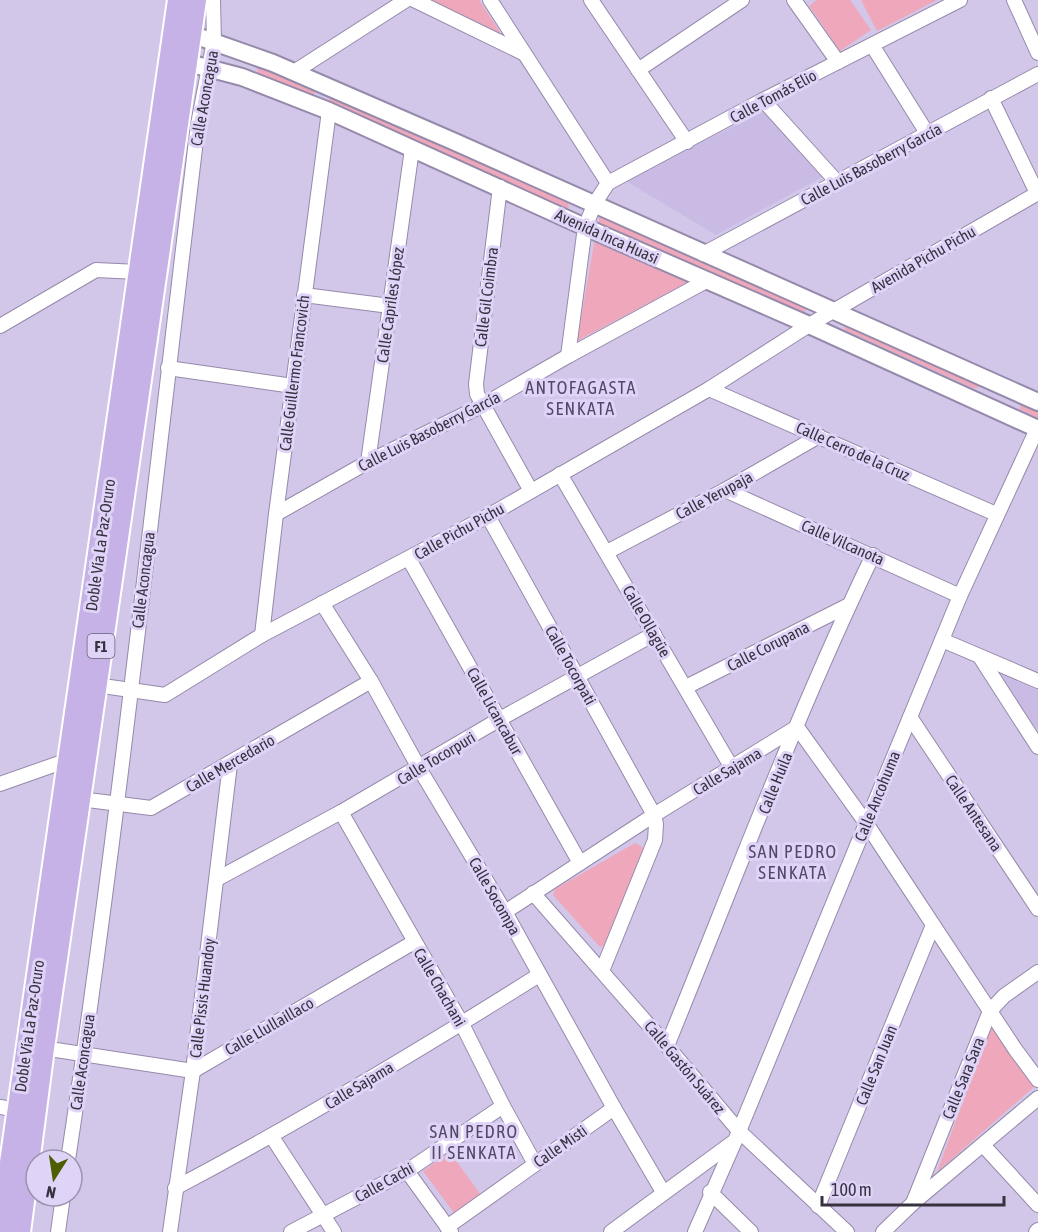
<svg xmlns="http://www.w3.org/2000/svg" width="1038" height="1232" font-family="'Asap Condensed',sans-serif">
	<style>
		.built { fill: #cabbe5 }
		.green { fill: #efa8bb }
		.lines { fill: none; stroke-linecap: round; stroke-linejoin: round }
		.minor-casing { stroke: #968aab; stroke-width: 16 }
		.tertiary-casing { stroke: #968aab; stroke-width: 20 }
		.trunk-casing { stroke: #fff; stroke-width: 26 }
		.minor { stroke: #fff; stroke-width: 14 }
		.tertiary { stroke: #fff; stroke-width: 16 }
		.trunk { stroke: #c6b2e6; stroke-width: 22 }
		.labels { text-anchor: middle; dominant-baseline: central; stroke-width: 6; stroke-linejoin: round; paint-order: stroke }
		.shield { fill: #dfd3f7; stroke: #696277; stroke-width: 1.5 }
		.shield-label { font-size: 15px; font-weight: bold; fill: #373240 }
		.street-label { font-size: 16px; fill: #373240; stroke: #dfd3f7 }
		.neighbourhood-label { font-size: 18px; letter-spacing: 1.5px; fill: #534866; stroke: #dfd3f7 }
	</style>
	<rect width="100%" height="100%" fill="#d2c6e9"/>
	<g class="built">
		<polygon points="763,112 824,176 716,235 624,180"/>
		<polygon points="999,674 1038,690 1038,731"/>
	</g>
	<g class="green">
		<polygon points="434,0 479,0 500,32 497,36 431,2"/>
		<polygon points="817,0 850,0 871,30 840,51 809,6"/>
		<polygon points="861,0 937,0 877,31"/>
		<polygon points="263,66 313,87 315,93 310,96 258,74 257,68"/>
		<polygon points="334,97 567,200 569,208 562,209 330,104 329,99"/>
		<polygon points="599,216 603,216 805,305 806,309 804,312 801,313 599,223"/>
		<polygon points="595,238 690,281 577,341"/>
		<polygon points="844,325 979,382 979,385 977,388 973,388 845,330"/>
		<polygon points="1025,403 1038,409 1038,419 1020,409 1021,404"/>
		<polygon points="635,843 642,847 644,852 606,945 600,947 553,895 555,889"/>
		<polygon points="991,1025 1034,1087 937,1172"/>
		<polygon points="450,1152 480,1194 454,1213 423,1171"/>
	</g>
	<g class="lines">
		<g class="minor-casing">
			<g id="minor">
				<polyline points="414,0 523,53"/>
				<polyline points="490,0 608,183"/>
				<polyline points="591,0 687,142"/>
				<polyline points="794,0 838,62"/>
				<polyline points="1014,0 1038,53"/>
				<polyline points="872,45 927,133"/>
				<polyline points="638,70 742,0"/>
				<polyline points="294,72 406,0"/>
				<polyline points="991,98 1037,193"/>
				<polyline points="763,100 837,182"/>
				<polyline points="500,187 476,384 477,394 531,491"/>
				<polyline points="703,254 1038,74"/>
				<polyline points="304,295 390,306"/>
				<polyline points="0,326 96,270 139,272"/>
				<polyline points="568,356 585,227 595,203 608,183 763,100 960,0"/>
				<polyline points="168,368 293,386"/>
				<polyline points="709,389 996,514"/>
				<polyline points="368,462 412,149"/>
				<polyline points="560,474 732,768"/>
				<polyline points="725,490 960,596"/>
				<polyline points="276,514 368,462 483,405 568,356 708,280"/>
				<polyline points="488,516 654,815 656,824 655,840 602,971"/>
				<polyline points="607,552 725,490 819,436"/>
				<polyline points="409,559 580,863"/>
				<polyline points="322,603 371,681 419,768 505,912 614,1108 663,1192"/>
				<polyline points="262,635 276,514 329,111"/>
				<polyline points="942,640 1038,681"/>
				<polyline points="980,657 1038,747"/>
				<polyline points="96,685 165,695 262,635 488,516 709,389 809,325 1038,193"/>
				<polyline points="686,687 849,605"/>
				<polyline points="910,717 1038,909"/>
				<polyline points="0,784 68,760"/>
				<polyline points="80,799 151,808 371,681"/>
				<polyline points="341,812 462,1024 503,1106 535,1164"/>
				<polyline points="217,879 341,812 500,719 654,634"/>
				<polyline points="533,893 667,1046 739,1131 847,1232"/>
				<polyline points="505,912 654,815 797,727 866,823 1015,1049 1038,1080"/>
				<path d="M667 1046C734 882 796 715 873 555"/>
				<polyline points="43,1048 193,1071 414,942"/>
				<polyline points="0,1107 17,1110"/>
				<polyline points="272,1137 334,1232"/>
				<polyline points="983,1145 1038,1205"/>
				<path d="M68 1160C120 816 156 469 198 124L214 41 213 0"/>
				<polyline points="407,1171 451,1232"/>
				<path d="M175 1188C300 1122 420 1050 539 975"/>
				<polyline points="710,1192 751,1232"/>
				<polyline points="913,1203 990,1011 1004,996 1038,972"/>
				<polyline points="818,1206 933,925"/>
				<polyline points="447,1227 614,1108"/>
				<polyline points="58,1232 63,1196"/>
				<polyline points="170,1232 193,1071 230,764"/>
				<polyline points="291,1232 407,1171 503,1106"/>
				<polyline points="611,1232 732,1143"/>
				<polyline points="695,1232 735,1141 960,596 1037,429"/>
				<polyline points="883,1232 913,1203 1038,1098"/>
				<polyline points="1036,1232 1038,1230"/>
			</g>
		</g>
		<g class="tertiary-casing">
			<g id="tertiary">
				<polyline points="191,34 273,63 455,142 1038,402"/>
				<polyline points="177,60 242,77 329,111 585,227 809,325 1038,429"/>
			</g>
		</g>
		<g class="trunk-casing">
			<g id="trunk">
				<polyline points="1,1232 179,0"/>
				<polyline points="19,1232 43,1048 195,0"/>
			</g>
		</g>
		<use href="#minor" class="minor"/>
		<use href="#tertiary" class="tertiary"/>
		<use href="#trunk" class="trunk"/>
	</g>
	<g class="labels">
		<rect class="shield" x="87.5" y="634" width="27" height="24" rx="4.5"/>
		<g class="shield-label">
			<text x="101" y="646">F1</text>
		</g>
		<g class="street-label">
			<text transform="translate(773 96) rotate(-28)">Calle Tomás Elio</text>
			<text transform="translate(204 98) rotate(-80)">Calle Aconcagua</text>
			<text transform="translate(871 164) rotate(-28)">Calle Luis Basoberry García</text>
			<text transform="translate(607 236) rotate(24)">Avenida Inca Huasi</text>
			<text transform="translate(923 259) rotate(-30)">Avenida Pichu Pichu</text>
			<text transform="translate(486 297) rotate(-83)">Calle Gil Coimbra</text>
			<text transform="translate(390 305) rotate(-82)">Calle Capriles López</text>
			<text transform="translate(294 373) rotate(-83)">Calle Guillermo Francovich</text>
			<text transform="translate(429 431) rotate(-27)">Calle Luis Basoberry García</text>
			<text transform="translate(853 451) rotate(24)">Calle Cerro de la Cruz</text>
			<text transform="translate(714 495) rotate(-28)">Calle Yerupaja</text>
			<text transform="translate(459 531) rotate(-29)">Calle Pichu Pichu</text>
			<text transform="translate(843 542) rotate(24)">Calle Vilcanota</text>
			<text transform="translate(100 545) rotate(-82)">Doble Vía La Paz-Oruro</text>
			<text transform="translate(143 580) rotate(-83)">Calle Aconcagua</text>
			<text transform="translate(647 621) rotate(60)">Calle Ollagüe</text>
			<text transform="translate(768 646) rotate(-27)">Calle Corupana</text>
			<text transform="translate(571 665) rotate(61)">Calle Tocorpati</text>
			<text transform="translate(495 711) rotate(61)">Calle Licancabur</text>
			<text transform="translate(436 758) rotate(-31)">Calle Tocorpuri</text>
			<text transform="translate(230 763) rotate(-30)">Calle Mercedario</text>
			<text transform="translate(727 771) rotate(-31)">Calle Sajama</text>
			<text transform="translate(775 783) rotate(-68)">Calle Huila</text>
			<text transform="translate(877 796) rotate(-68)">Calle Ancohuma</text>
			<text transform="translate(974 813) rotate(56)">Calle Antesana</text>
			<text transform="translate(495 896) rotate(60)">Calle Socompa</text>
			<text transform="translate(440 987) rotate(60)">Calle Chachani</text>
			<text transform="translate(202 998) rotate(-83)">Calle Pissis Huandoy</text>
			<text transform="translate(29 1026) rotate(-82)">Doble Vía La Paz-Oruro</text>
			<text transform="translate(269 1026) rotate(-30)">Calle Llullaillaco</text>
			<text transform="translate(82 1062) rotate(-82)">Calle Aconcagua</text>
			<text transform="translate(876 1065) rotate(-68)">Calle San Juan</text>
			<text transform="translate(685 1067) rotate(50)">Calle Gastón Suárez</text>
			<text transform="translate(963 1078) rotate(-68)">Calle Sara Sara</text>
			<text transform="translate(359 1085) rotate(-31)">Calle Sajama</text>
			<text transform="translate(560 1146) rotate(-35)">Calle Misti</text>
			<text transform="translate(384 1182) rotate(-29)">Calle Cachi</text>
		</g>
		<g class="neighbourhood-label">
			<text x="581" y="387">ANTOFAGASTA<tspan x="581" dy="21">SENKATA</tspan></text>
			<text x="793" y="851">SAN PEDRO<tspan x="793" dy="21">SENKATA</tspan></text>
			<text x="474" y="1131">SAN PEDRO<tspan x="474" dy="21">II SENKATA</tspan></text>
		</g>
	</g>
	<g transform="translate(54 1178) rotate(192)"><circle r="28" fill="#dfd3f7" stroke="#9c93ae" stroke-width="1.5"/>
	<path d="M0-4.5L10 22L0 15L-10 22Z" fill="#4d5e01"/>
	<text y="-9" font-size="16" font-weight="bold" text-anchor="middle" fill="#373240">N</text>
	</g>
	<path d="M822 1196v9h182v-9" fill="none" stroke="#373240" stroke-width="3"/>
	<text x="831" y="1196" font-size="18" fill="#373240" stroke="#dfd3f7" stroke-width="4.5" paint-order="stroke">100 m</text>
</svg>
